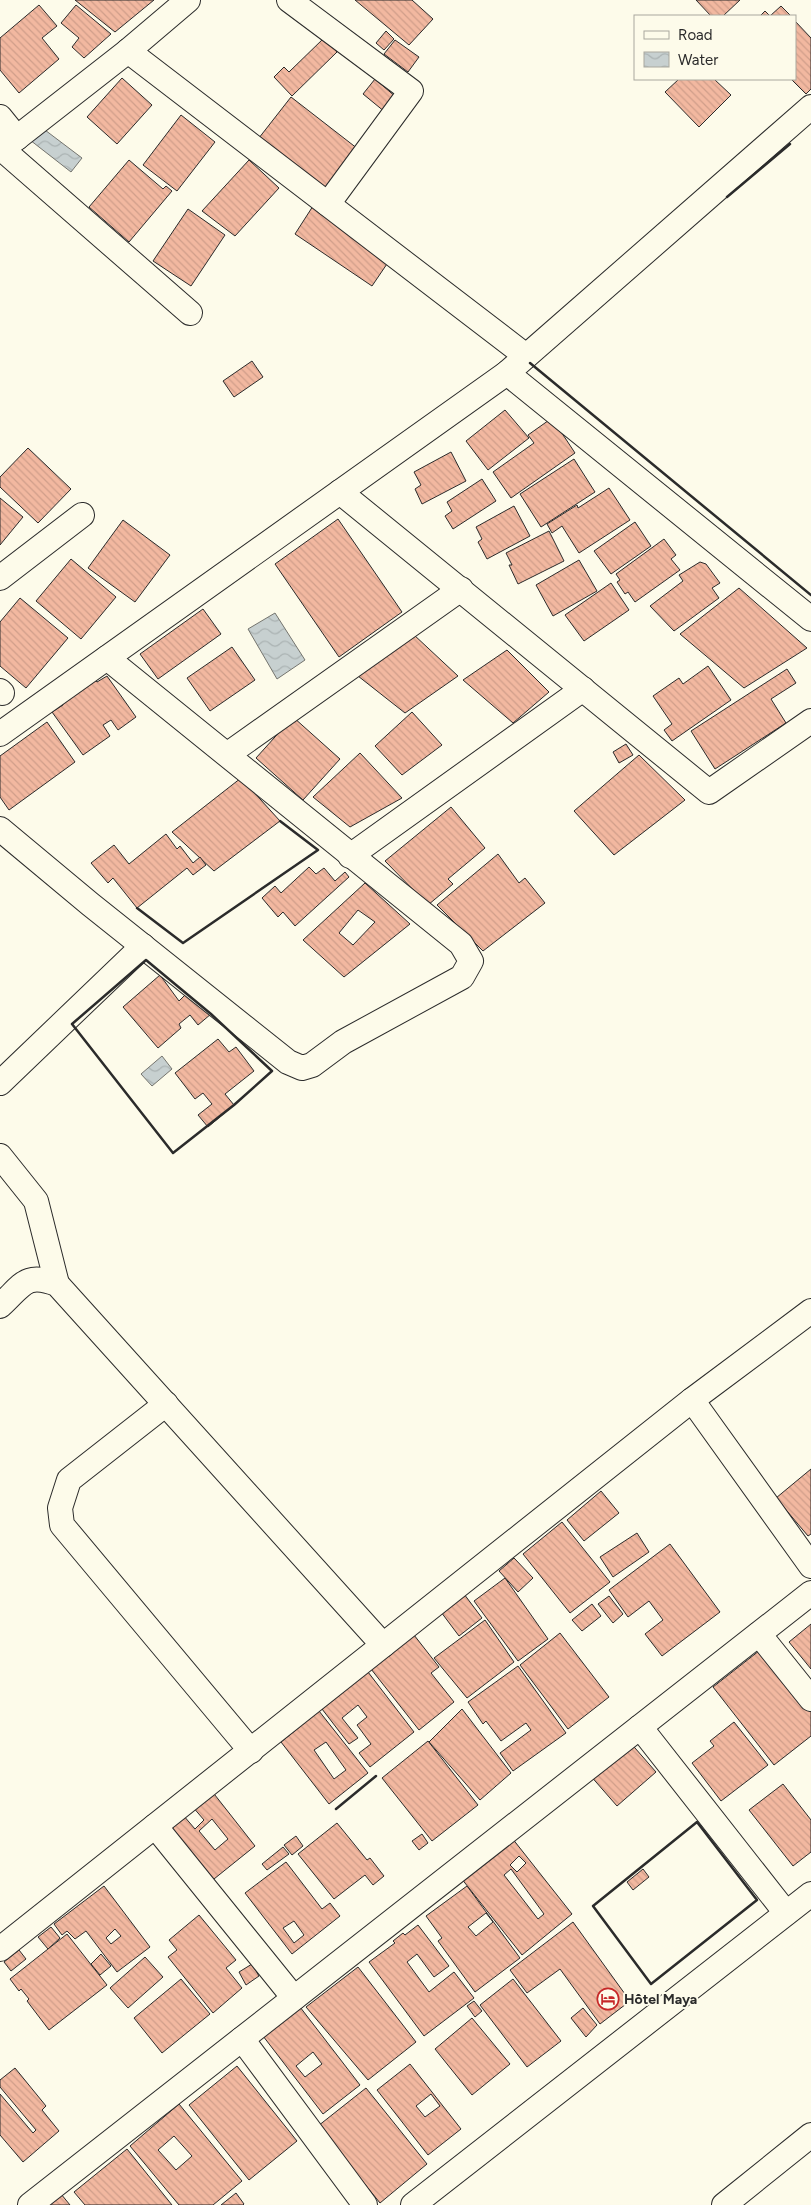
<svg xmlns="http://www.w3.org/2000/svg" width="811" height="2205" font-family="Figtree,sans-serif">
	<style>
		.water { fill: url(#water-waves); stroke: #74746e }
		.building { fill: url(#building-back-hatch); stroke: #2b2b2b; fill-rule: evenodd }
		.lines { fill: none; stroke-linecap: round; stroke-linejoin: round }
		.minor-casing { stroke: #2b2b2b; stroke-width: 26 }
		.minor { stroke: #fdfbea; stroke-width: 24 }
		.wall { stroke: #2b2b2b; stroke-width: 2.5 }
		.labels { text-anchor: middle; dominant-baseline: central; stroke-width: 4; stroke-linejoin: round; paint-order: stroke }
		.poi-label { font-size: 14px; font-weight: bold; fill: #2b2b2b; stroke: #fdfbea; text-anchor: start }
	</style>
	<defs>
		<pattern id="water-waves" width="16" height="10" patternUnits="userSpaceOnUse" patternTransform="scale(1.25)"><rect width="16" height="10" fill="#c7d0d0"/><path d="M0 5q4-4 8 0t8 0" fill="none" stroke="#abb3b3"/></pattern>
		<pattern id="building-back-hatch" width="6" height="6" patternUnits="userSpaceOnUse" patternTransform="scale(1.25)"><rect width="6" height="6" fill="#f2b8a0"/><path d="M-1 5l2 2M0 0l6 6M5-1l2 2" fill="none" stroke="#d09e8a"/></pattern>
	</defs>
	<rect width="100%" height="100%" fill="#fdfbea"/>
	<g class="water">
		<polygon points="41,127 82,158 71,172 30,140"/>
		<polygon points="275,613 305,660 277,679 248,629"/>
		<polygon points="162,1056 172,1069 152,1086 141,1074"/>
	</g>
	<g class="building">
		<polygon points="75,0 154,0 115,32"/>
		<polygon points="355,0 412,0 433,19 409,45"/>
		<polygon points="696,0 740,0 723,16 711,16"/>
		<polygon points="39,5 57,26 42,38 59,59 19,93 0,70 0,38"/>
		<polygon points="76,5 111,34 84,58 72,47 79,38 61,23"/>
		<polygon points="781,6 791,16 760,16 765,11 770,16"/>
		<polygon points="795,21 811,38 811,89 806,94 791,79 795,79"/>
		<polygon points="386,31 394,39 384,50 376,43"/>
		<polygon points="324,38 337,52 292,96 274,77 284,67 289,72"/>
		<polygon points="395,40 419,57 408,72 384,54"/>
		<polygon points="122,78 152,105 117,144 87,117"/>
		<polygon points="375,79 397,98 385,112 363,94"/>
		<polygon points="679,79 714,79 731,95 699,127 665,92"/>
		<polygon points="291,97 358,149 322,195 255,143"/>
		<polygon points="181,115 215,142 177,191 143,165"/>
		<polygon points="129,160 163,189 166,186 172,191 129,242 89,207"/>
		<polygon points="249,160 279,188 235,236 202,211"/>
		<polygon points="313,206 391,258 372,286 295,234"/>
		<polygon points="188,209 225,235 191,286 153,261"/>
		<polygon points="252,361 263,377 234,397 223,381"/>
		<polygon points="505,410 529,438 488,470 466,441"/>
		<polygon points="552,418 575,453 511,498 493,472 534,443 528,435"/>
		<polygon points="28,448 71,489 38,523 0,487 0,477"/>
		<polygon points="451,452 466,481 422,504 415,489 421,485 414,472"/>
		<polygon points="574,459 595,492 541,527 520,494"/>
		<polygon points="482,479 496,501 453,529 445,516 452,511 447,502"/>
		<polygon points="609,488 630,520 579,553 562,526 552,533 547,524 577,505 578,508"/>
		<polygon points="0,498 23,517 0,545"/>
		<polygon points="514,506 530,536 487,559 478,542 482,539 476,527"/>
		<polygon points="338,519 402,612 339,657 275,564"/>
		<polygon points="123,520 170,555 135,602 88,568"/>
		<polygon points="635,522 651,546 611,574 594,551"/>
		<polygon points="549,531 564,561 518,584 509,565 512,565 506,553"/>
		<polygon points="664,539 676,555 671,559 680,570 635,602 628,592 625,594 617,582 620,580 616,574"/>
		<polygon points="71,559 116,597 81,639 36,601"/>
		<polygon points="579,560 597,591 553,616 536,585"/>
		<polygon points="700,562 706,564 720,583 712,588 719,598 674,631 650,606 683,581 679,575"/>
		<polygon points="611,583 629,610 584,641 565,615"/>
		<polygon points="739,588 807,648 744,688 680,634"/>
		<polygon points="20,598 68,638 26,688 0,666 0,622"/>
		<polygon points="203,609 221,634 158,679 140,654"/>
		<polygon points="413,634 458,676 405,713 358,676"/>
		<polygon points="232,647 255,680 210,711 187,678"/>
		<polygon points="507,650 549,692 513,723 463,680"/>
		<polygon points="708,666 731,700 672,741 664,730 672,724 653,696 679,678 683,684"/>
		<polygon points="787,669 796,683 771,699 786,723 715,769 691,731"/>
		<polygon points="107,676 136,717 118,730 111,720 103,725 110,736 83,755 52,712 63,705 62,698 93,677 97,682"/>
		<polygon points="412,712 442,745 402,775 375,746"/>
		<polygon points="293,717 340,759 303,800 256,758"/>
		<polygon points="47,722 75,762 9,810 0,797 0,756"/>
		<polygon points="626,744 633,755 619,763 613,752"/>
		<polygon points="360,753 402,798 350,827 313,797"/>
		<polygon points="639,755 685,800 614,855 574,811"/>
		<polygon points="241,778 280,821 214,871 172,832"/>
		<polygon points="451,807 485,848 448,879 453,884 428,905 385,861"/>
		<polygon points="166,834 177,849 180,846 193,863 200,857 206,865 193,875 187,868 137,908 113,878 108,883 91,863 114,845 129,864"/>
		<polygon points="498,854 519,883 525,878 545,903 483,951 437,905"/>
		<polygon points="309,867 316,874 324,868 335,881 345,872 349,877 295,926 283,912 278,917 262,898 275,886 281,893"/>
		<path d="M365 883 410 924 344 977 303 940ZM358 910 375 922 353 945 339 933Z"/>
		<polygon points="160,975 179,1001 186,994 211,1014 198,1025 190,1015 179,1024 181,1028 158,1048 123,1007"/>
		<polygon points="218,1039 229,1052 236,1047 254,1071 225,1094 234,1105 208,1127 198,1115 212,1104 203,1093 195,1099 175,1073"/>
		<polygon points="811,1469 811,1534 808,1536 776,1498"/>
		<polygon points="601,1491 619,1513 584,1541 567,1520"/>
		<polygon points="562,1522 610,1582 570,1613 523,1554"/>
		<polygon points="637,1533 649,1552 613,1577 600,1557"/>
		<polygon points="670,1544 720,1612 662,1656 645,1634 663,1620 649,1601 628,1617 609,1590"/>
		<polygon points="514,1558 533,1578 518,1592 499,1571"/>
		<polygon points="505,1578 548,1639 518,1661 474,1601"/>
		<polygon points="464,1594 482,1618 459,1636 441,1612"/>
		<polygon points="609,1596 623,1614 613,1623 598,1604"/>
		<polygon points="592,1604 601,1616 582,1631 572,1620"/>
		<polygon points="485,1620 514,1662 467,1698 434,1658"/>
		<polygon points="811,1624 811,1669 789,1642"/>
		<polygon points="560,1633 609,1697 568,1729 520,1665"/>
		<polygon points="414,1635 439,1667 431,1673 454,1702 419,1730 371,1669"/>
		<polygon points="764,1647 811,1707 811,1736 774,1765 713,1687"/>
		<polygon points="518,1666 566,1733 513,1771 500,1753 531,1730 526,1723 501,1741 486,1721 483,1724 468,1702"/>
		<polygon points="368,1672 414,1732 370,1767 359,1753 371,1744 357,1725 367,1717 358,1705 342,1718 358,1738 349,1744 322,1709"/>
		<polygon points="462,1709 511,1773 480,1800 429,1742"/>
		<path d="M319 1711 368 1773 329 1804 281 1742ZM326 1742 346 1770 334 1779 314 1750Z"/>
		<polygon points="734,1722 768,1765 721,1801 692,1763 714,1746 710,1741"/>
		<polygon points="628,1740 656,1772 617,1806 589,1774"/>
		<polygon points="428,1741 478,1805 432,1841 382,1778"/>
		<polygon points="783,1784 811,1820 811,1852 793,1866 749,1810"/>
		<path d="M211 1790 255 1846 209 1883 165 1827ZM192 1806 204 1820 195 1829 183 1815ZM212 1819 228 1839 215 1850 199 1831Z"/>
		<polygon points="337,1823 367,1860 370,1858 384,1876 373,1885 365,1875 334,1899 298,1854"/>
		<polygon points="422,1834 428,1843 419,1850 412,1841"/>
		<polygon points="296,1836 303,1846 292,1855 284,1845"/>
		<path d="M512 1838 572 1914 522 1955 461 1878ZM519 1856 526 1863 517 1872 510 1865ZM511 1869 544 1914 538 1919 504 1875Z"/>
		<polygon points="283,1847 289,1854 267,1870 262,1864"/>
		<path d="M286 1862 322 1909 330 1903 340 1916 292 1954 245 1893ZM294 1921 304 1935 294 1943 283 1928Z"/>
		<polygon points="643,1869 649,1877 633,1890 627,1882"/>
		<path d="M104 1886 150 1947 117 1972 86 1931 75 1939 67 1931 62 1935 54 1924ZM115 1929 121 1936 111 1944 106 1938Z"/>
		<path d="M467 1886 520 1958 475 1992 438 1941 442 1938 426 1916ZM486 1913 493 1922 476 1936 468 1927Z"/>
		<polygon points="199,1915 236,1960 226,1968 242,1988 213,2013 168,1957 177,1950 169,1940"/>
		<polygon points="573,1922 630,2001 600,2024 560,1969 527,1993 510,1970"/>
		<polygon points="418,1925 449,1966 434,1977 417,1954 407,1962 429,1992 454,1972 474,1998 424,2036 369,1962 395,1943 393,1941 403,1933 405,1935"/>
		<polygon points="51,1927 60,1938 48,1949 38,1937"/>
		<polygon points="67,1934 107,1985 49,2030 27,2001 29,1999 21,1989 19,1991 10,1979"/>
		<polygon points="19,1950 26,1959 11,1971 4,1962"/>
		<polygon points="101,1954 111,1966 100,1975 91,1964"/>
		<polygon points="145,1957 163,1977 128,2008 110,1988"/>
		<polygon points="252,1964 259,1976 246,1985 239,1972"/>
		<polygon points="358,1967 416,2042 368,2080 306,2007"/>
		<polygon points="181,1979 210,2014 162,2053 134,2018"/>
		<polygon points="513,1979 561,2041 527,2067 480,2005"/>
		<polygon points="474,2001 482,2011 475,2017 467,2006"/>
		<path d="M300 2007 360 2085 323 2114 263 2036ZM313 2052 322 2064 305 2077 296 2066Z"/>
		<polygon points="583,2008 597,2025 586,2037 571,2018"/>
		<polygon points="472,2018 510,2064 472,2095 435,2049"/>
		<path d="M410 2064 461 2129 428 2155 377 2090ZM431 2094 440 2106 425 2117 416 2106Z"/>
		<polygon points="237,2066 297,2141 249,2180 189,2105"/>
		<polygon points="15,2068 46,2106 42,2110 59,2131 23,2162 0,2135 0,2094 33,2133 36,2130 0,2087 0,2080"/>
		<polygon points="366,2088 427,2164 380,2203 318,2126"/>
		<path d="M179 2104 242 2181 213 2205H179L130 2146ZM174 2136 192 2156 176 2170 158 2150Z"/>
		<polygon points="127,2149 172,2205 85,2205 74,2192"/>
		<polygon points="236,2193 244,2204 243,2205 221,2205"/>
		<polygon points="61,2194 70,2205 48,2205"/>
	</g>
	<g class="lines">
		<g class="minor-casing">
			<g id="minor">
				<polyline points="289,0 411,91 328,204"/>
				<polyline points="128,51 526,356"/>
				<polyline points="0,117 17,138"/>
				<polyline points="2,149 190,313"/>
				<polyline points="0,151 128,51 188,0"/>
				<polyline points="507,373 811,619"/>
				<polyline points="340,492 709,792 811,721"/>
				<polyline points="0,578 82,515"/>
				<polyline points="0,691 2,693"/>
				<polyline points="0,734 507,373 811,107"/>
				<polyline points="228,754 461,589"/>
				<polyline points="0,829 90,904 288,1062 302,1068 312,1065 343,1042 462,977 471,961 461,944 107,658"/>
				<polyline points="350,856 583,689"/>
				<polyline points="0,1083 143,946"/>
				<polyline points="0,1156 36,1201 57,1284"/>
				<path d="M0 1306C23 1285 25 1272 57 1284L383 1645"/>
				<polyline points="692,1400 811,1566"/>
				<polyline points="166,1404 69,1480 60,1508 62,1525 251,1751"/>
				<polyline points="759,1634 811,1699"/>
				<polyline points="640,1727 786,1913"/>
				<polyline points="155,1826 294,1998"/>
				<polyline points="0,1949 692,1400 811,1311"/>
				<polyline points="242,2039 365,2205"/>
				<polyline points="30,2205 811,1593"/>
				<polyline points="413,2205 811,1894"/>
				<polyline points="724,2205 811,2135"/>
			</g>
		</g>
		<use href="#minor" class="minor"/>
		<g class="wall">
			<polyline points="727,197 790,144"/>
			<polyline points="530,363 811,595"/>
			<polyline points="137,908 183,943 318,850 280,821"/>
			<polygon points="146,960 211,1014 272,1071 234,1105 173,1153 72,1024"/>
			<polyline points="336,1809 376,1776"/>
			<polygon points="697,1822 757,1900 651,1984 593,1906"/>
		</g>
	</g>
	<defs>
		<g id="hotel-ring" transform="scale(1.125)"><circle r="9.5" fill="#fdfbea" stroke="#c62828" stroke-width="1.5"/><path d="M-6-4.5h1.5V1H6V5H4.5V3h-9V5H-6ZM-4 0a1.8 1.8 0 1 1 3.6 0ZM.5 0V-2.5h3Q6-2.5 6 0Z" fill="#c62828"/></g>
	</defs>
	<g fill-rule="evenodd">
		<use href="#hotel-ring" x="608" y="1999"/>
	</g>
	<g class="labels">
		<g class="poi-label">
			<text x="624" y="1999">Hôtel Maya</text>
		</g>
	</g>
	<rect x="634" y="15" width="162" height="65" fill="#fdfbea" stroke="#a9a89e"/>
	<rect x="644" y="31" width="25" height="8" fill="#fdfbea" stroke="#a9a89e"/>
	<text x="678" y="40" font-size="15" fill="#2b2b2b">Road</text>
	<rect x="644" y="52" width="25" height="15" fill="url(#water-waves)" stroke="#a9a89e"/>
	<text x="678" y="65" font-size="15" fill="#2b2b2b">Water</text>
</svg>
